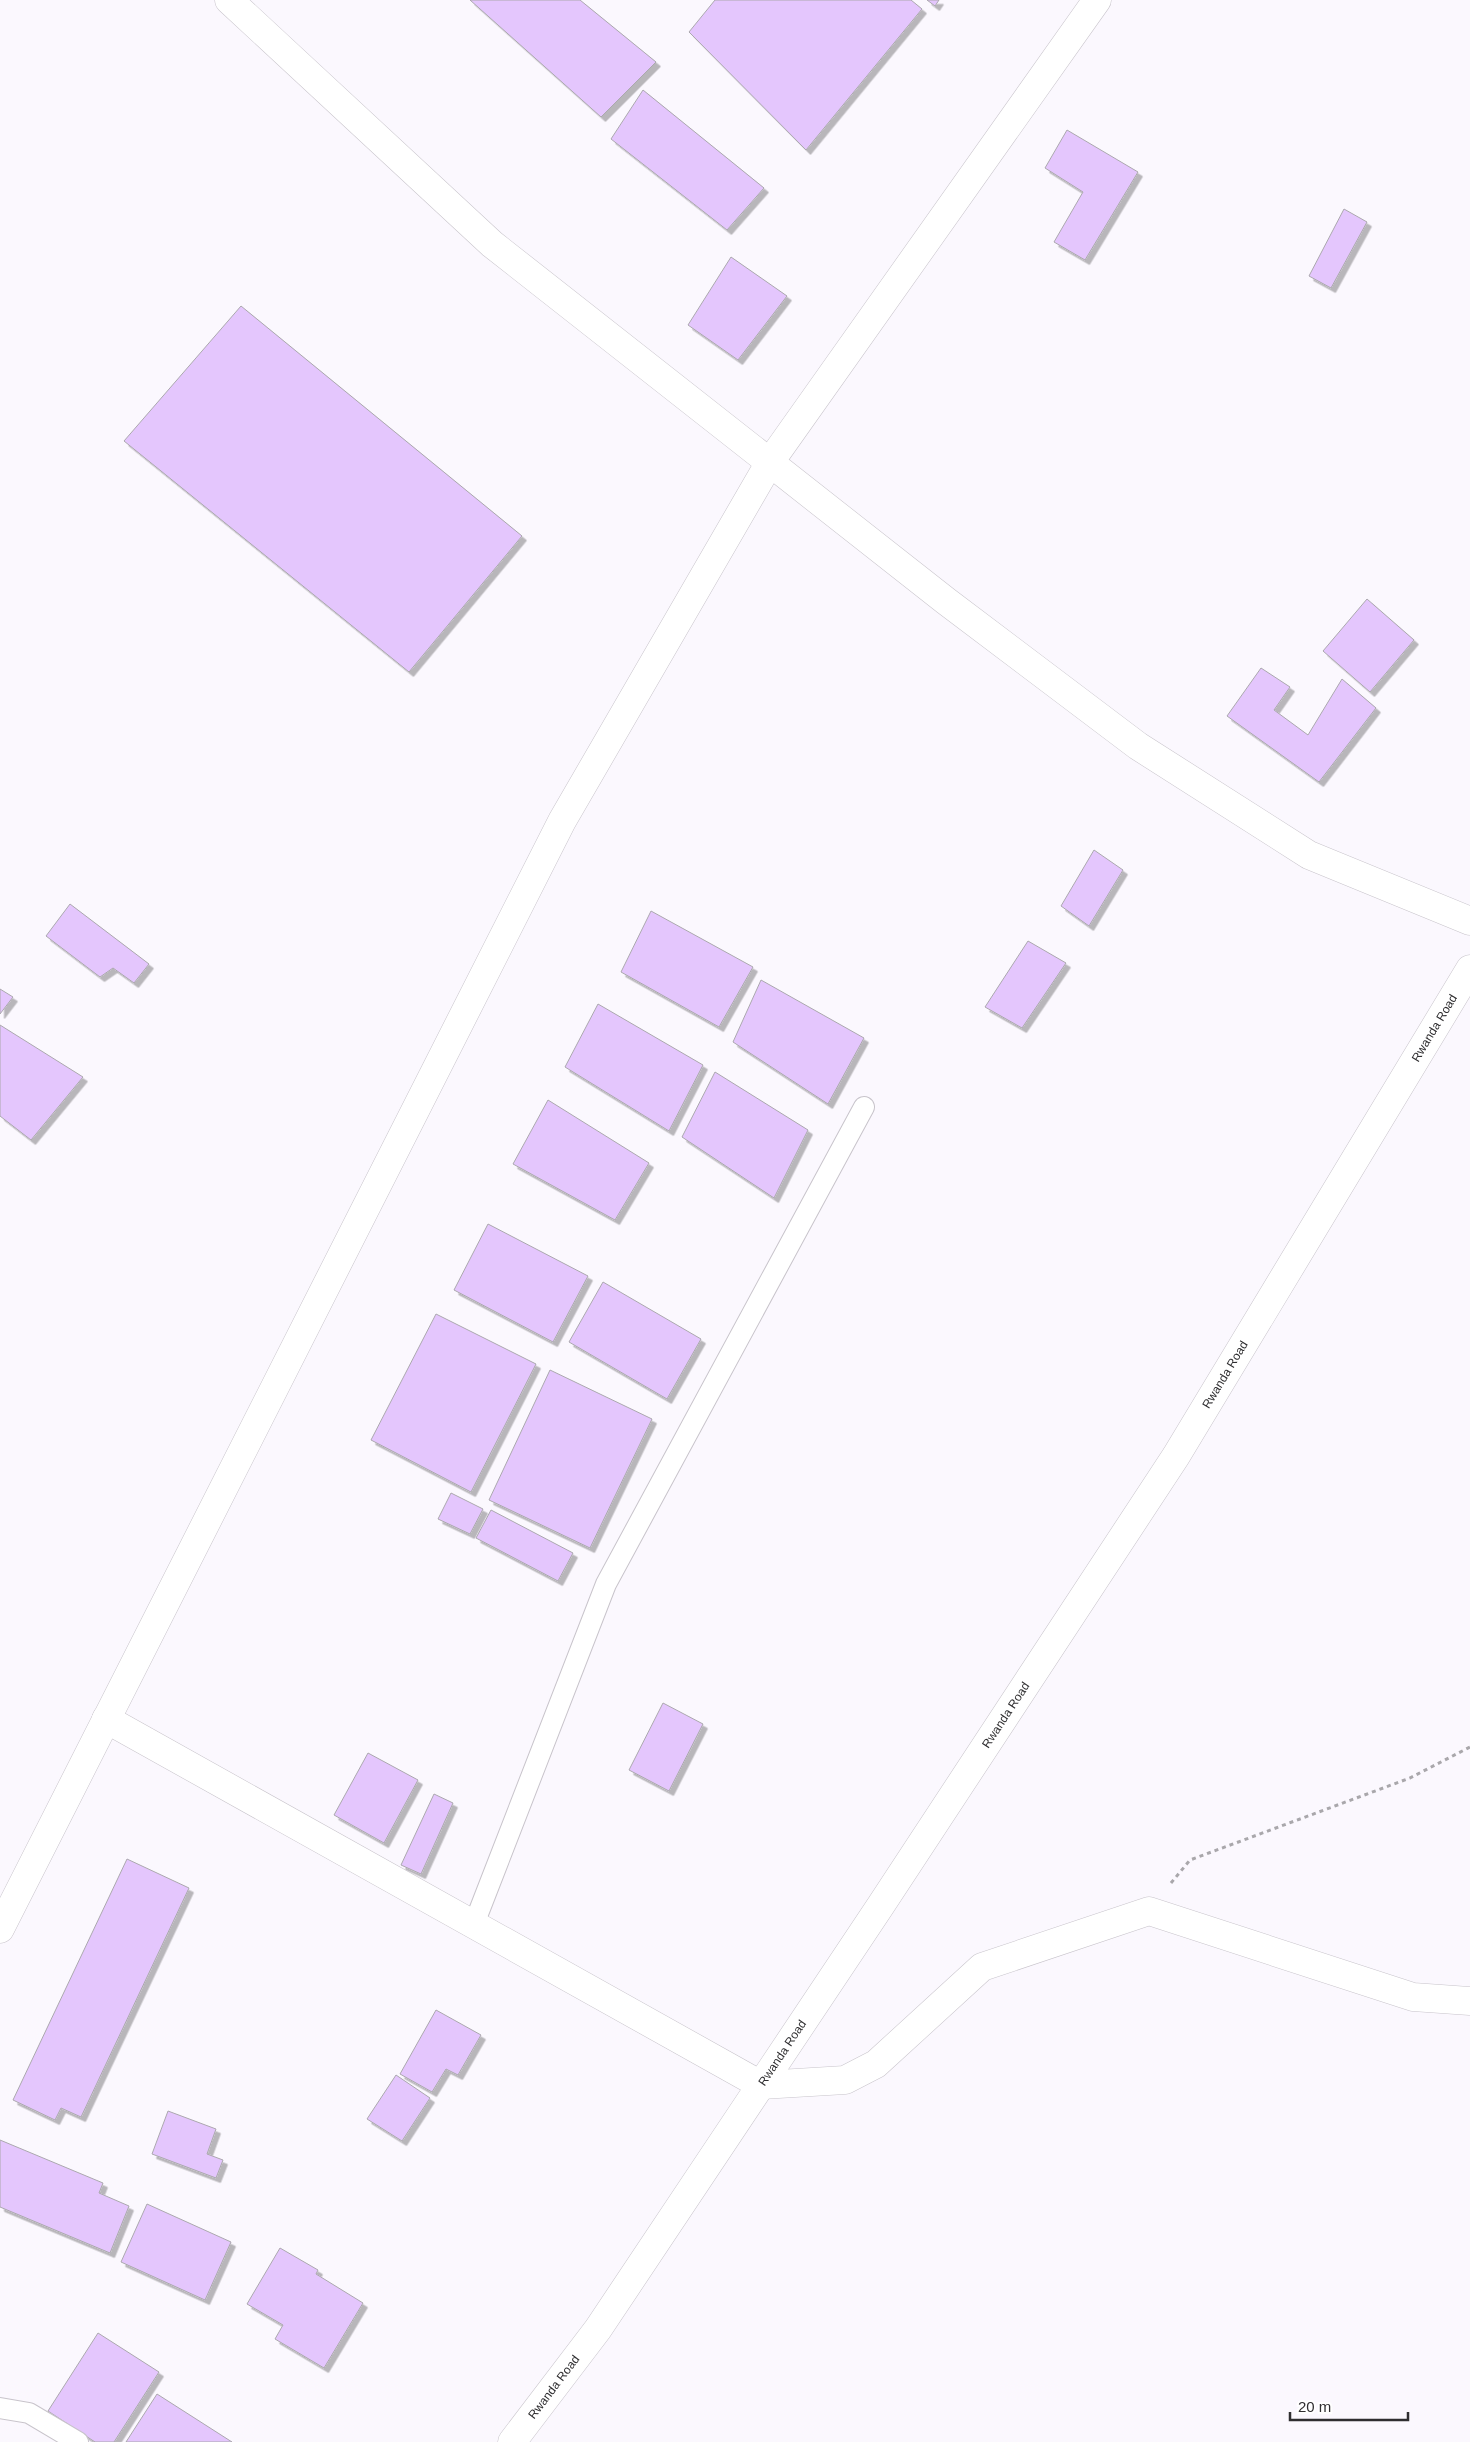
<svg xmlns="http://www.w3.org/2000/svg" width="1470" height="2442" font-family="Arial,sans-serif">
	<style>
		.building { fill: #e4c6fd; stroke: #aba8ae; filter: url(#shadow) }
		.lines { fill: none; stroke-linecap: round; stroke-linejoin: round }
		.lane-casing { stroke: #c8c4cb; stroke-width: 22 }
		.street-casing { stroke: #c8c4cb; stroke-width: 29 }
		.secondary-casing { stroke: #c8c4cb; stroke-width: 29 }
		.highway-casing { stroke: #c8c4cb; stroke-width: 29 }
		.path { stroke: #a9a7ab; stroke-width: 3; stroke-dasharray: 4 4; stroke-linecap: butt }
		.lane { stroke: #fff; stroke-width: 20 }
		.street { stroke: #fff; stroke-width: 28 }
		.secondary { stroke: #fff; stroke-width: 28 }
		.highway { stroke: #fff; stroke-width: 28 }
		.labels { text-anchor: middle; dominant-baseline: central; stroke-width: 4; stroke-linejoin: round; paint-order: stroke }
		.street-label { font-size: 12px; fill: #2f2e30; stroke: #fff }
	</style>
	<defs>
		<filter id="shadow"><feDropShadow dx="4.5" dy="4.5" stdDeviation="0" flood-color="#0004"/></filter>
	</defs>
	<rect width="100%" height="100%" fill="#fbf8fe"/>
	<g class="building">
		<polygon points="470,0 580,0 656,62 601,117"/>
		<polygon points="715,0 911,0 922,9 806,150 689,32"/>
		<polygon points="927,0 939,0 935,6"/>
		<polygon points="643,90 764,188 727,230 611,139"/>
		<polygon points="1067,130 1138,172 1085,260 1054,242 1083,192 1045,168"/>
		<polygon points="1344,209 1367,222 1331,288 1309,276"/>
		<polygon points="731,257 787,296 738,360 688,325"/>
		<polygon points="241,306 522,536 409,672 124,441"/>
		<polygon points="1367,599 1414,640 1370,692 1323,651"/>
		<polygon points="1261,668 1290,687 1274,710 1308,735 1342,679 1376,708 1319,782 1227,716"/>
		<polygon points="1094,850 1123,870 1089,926 1061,906"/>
		<polygon points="70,904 149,964 134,983 113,968 100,977 46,936"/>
		<polygon points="651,911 753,967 719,1027 621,972"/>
		<polygon points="1028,941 1066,963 1022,1028 985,1007"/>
		<polygon points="761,980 864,1038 828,1104 733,1042"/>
		<polygon points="0,989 13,997 0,1014"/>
		<polygon points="598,1004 703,1065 669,1131 565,1067"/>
		<polygon points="0,1025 83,1077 31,1140 0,1116"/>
		<polygon points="715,1072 808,1130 774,1198 682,1137"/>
		<polygon points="548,1100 649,1163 615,1220 513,1164"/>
		<polygon points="488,1224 588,1276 553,1342 454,1290"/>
		<polygon points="603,1282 701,1339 667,1399 569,1342"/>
		<polygon points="436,1314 536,1364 471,1492 371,1440"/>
		<polygon points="550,1370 652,1419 590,1548 489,1500"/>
		<polygon points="451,1493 483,1509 470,1534 438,1519"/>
		<polygon points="491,1510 573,1553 558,1581 476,1538"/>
		<polygon points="663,1703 703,1724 669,1791 629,1770"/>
		<polygon points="368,1753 418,1780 384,1843 334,1815"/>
		<polygon points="434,1794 453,1803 421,1874 401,1865"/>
		<polygon points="127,1859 189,1888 81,2117 61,2108 55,2120 13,2100"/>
		<polygon points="436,2010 481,2035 458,2075 446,2069 432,2092 400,2074"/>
		<polygon points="396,2075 430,2098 402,2141 367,2119"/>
		<polygon points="168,2111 216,2129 207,2154 223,2160 216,2178 152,2154"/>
		<polygon points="0,2140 103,2183 99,2193 129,2206 110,2253 0,2207"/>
		<polygon points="147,2204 231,2242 205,2300 121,2262"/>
		<polygon points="280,2248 318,2270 316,2274 363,2303 324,2368 275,2339 283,2325 247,2304"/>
		<polygon points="98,2333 159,2372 114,2442 95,2442 48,2411"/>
		<polygon points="157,2394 232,2442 126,2442"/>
	</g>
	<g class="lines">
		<g class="lane-casing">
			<g id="lane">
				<polyline points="474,1924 606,1584 864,1107"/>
				<polyline points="0,2408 29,2413 78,2442"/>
			</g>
		</g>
		<g class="street-casing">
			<g id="street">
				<polyline points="229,0 492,244 946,601 1138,746 1309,855 1470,921"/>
				<polyline points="106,1719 761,2085 845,2080 876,2064 982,1967 1149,1911 1413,1997 1470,2001"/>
			</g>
		</g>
		<g class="secondary-casing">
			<polyline id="secondary" points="0,1929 562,821 770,462 1097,0"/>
		</g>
		<g class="highway-casing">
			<g id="highway">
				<path id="s1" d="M512 2442 598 2329 881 1905 1176 1456 1470 969"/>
			</g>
		</g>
		<polyline class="path" points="1171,1883 1190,1860 1410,1778 1470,1747"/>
		<use href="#lane" class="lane"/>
		<use href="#street" class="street"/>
		<use href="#secondary" class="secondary"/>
		<use href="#highway" class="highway"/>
	</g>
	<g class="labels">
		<g class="street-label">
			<text stroke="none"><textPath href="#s1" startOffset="1689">Rwanda Road</textPath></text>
			<text stroke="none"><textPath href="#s1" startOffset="1284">Rwanda Road</textPath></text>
			<text stroke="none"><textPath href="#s1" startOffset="879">Rwanda Road</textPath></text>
			<text stroke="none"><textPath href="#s1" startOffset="474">Rwanda Road</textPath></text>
			<text stroke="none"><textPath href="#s1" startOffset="69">Rwanda Road</textPath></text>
		</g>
	</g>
	<path d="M1290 2412v8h118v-8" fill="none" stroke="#2f2e30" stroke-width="2.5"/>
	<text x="1298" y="2412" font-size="15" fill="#2f2e30" stroke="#ffffff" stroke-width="4" paint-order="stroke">20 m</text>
</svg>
